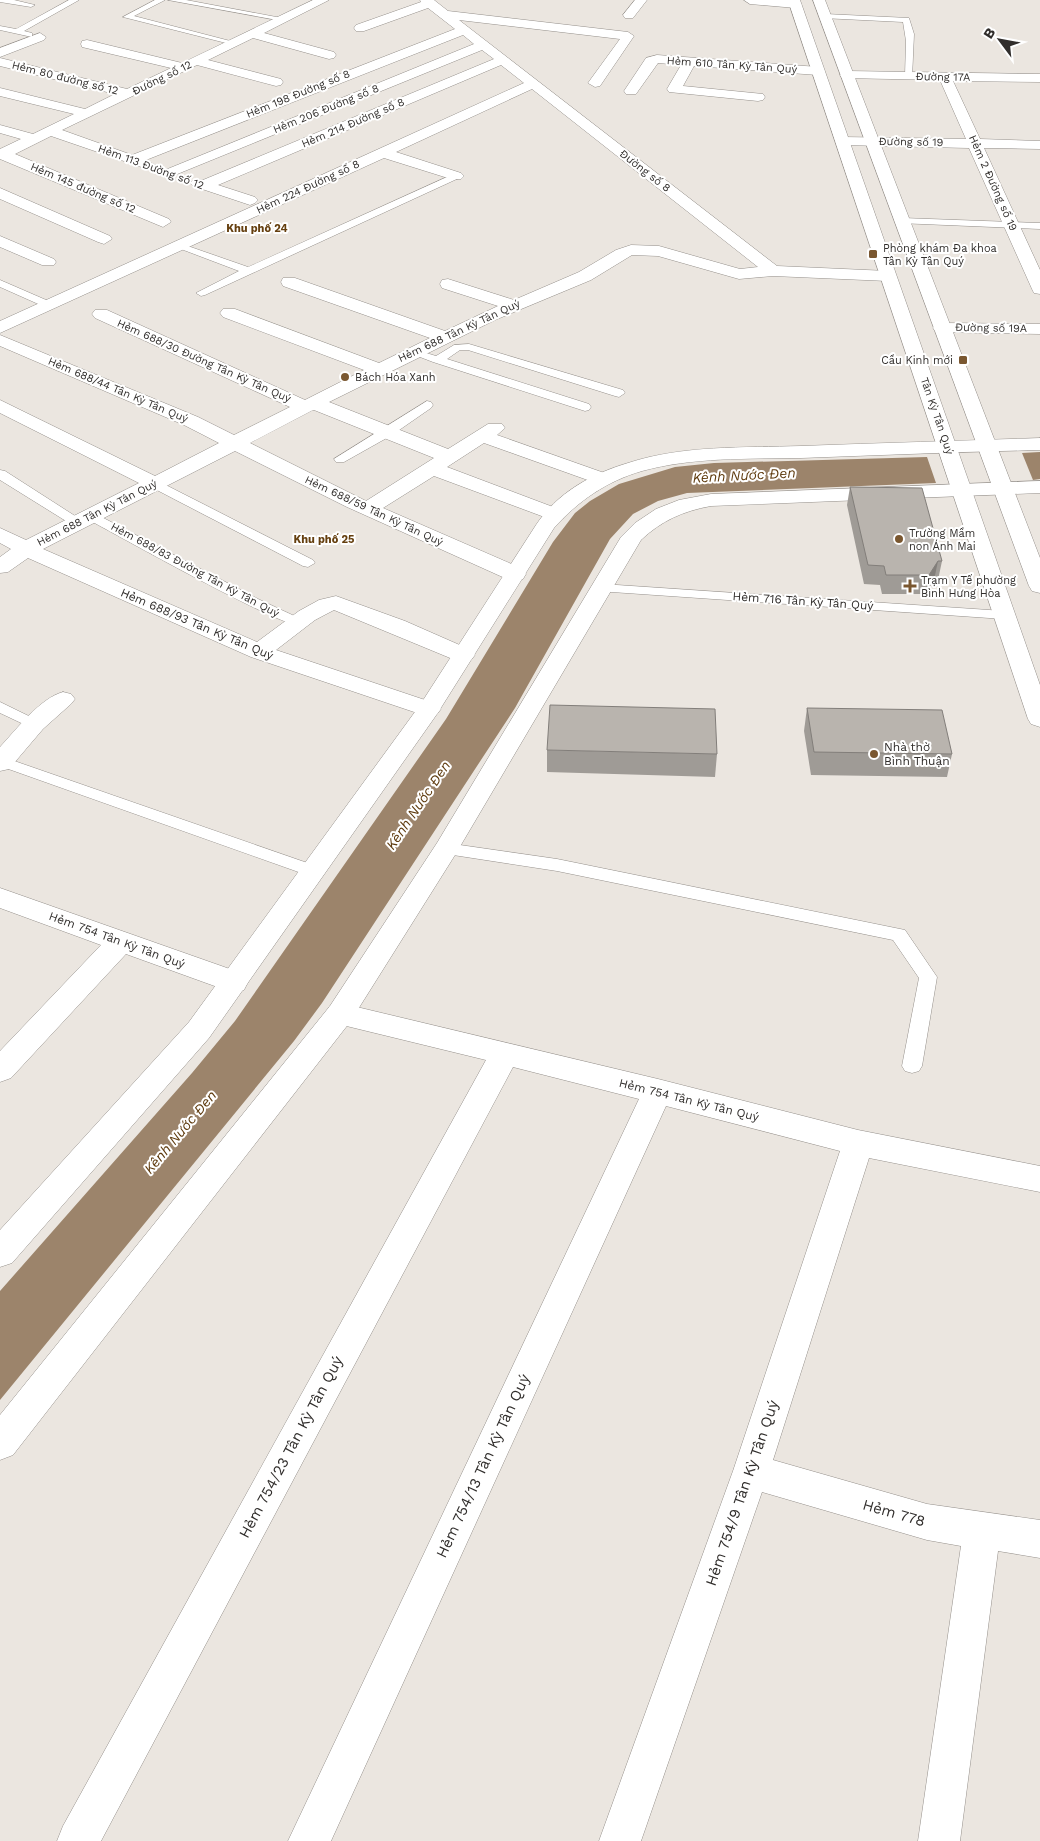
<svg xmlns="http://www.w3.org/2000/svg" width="1040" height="1841" font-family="'Work Sans',sans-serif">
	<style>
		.water { fill: #9c846b }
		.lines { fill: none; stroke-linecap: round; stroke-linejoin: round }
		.service-casing { stroke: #95908b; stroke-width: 1 }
		.minor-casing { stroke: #95908b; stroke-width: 1 }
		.tertiary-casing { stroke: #95908b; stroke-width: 1 }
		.secondary-casing { stroke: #95908b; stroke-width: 1 }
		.service { fill: #fff; fill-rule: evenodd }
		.minor { fill: #fff; fill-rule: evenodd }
		.tertiary { fill: #fff; fill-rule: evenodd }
		.secondary { fill: #fff; fill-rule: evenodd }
		.wall { fill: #9f9b96 }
		.shaded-wall { fill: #827e7a }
		.building { fill: #b9b4ae; stroke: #827e7a }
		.poi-dot { fill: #7a5730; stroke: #fff; stroke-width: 2 }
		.labels { text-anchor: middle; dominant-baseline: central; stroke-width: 4; stroke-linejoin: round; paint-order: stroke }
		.far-street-label { font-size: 11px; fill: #312e2c; stroke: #fff }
		.far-neighbourhood-label { font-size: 11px; font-weight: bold; fill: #653f0f; stroke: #fff }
		.far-poi-label { font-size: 11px; fill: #312e2c; stroke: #fff; text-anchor: start }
		.street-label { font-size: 12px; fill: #312e2c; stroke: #fff }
		.poi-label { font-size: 12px; fill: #312e2c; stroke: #fff; text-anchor: start }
		.water-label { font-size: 14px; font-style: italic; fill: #5f3b0e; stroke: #fff }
		.near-street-label { font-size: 15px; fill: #312e2c; stroke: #fff }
	</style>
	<rect width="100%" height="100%" fill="#ebe6e0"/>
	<g class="water">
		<polygon points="1040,452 1040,479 1033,480 1022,453"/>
		<polygon points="927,457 936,483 687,493 658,501 633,514 610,539 515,708 322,1003 294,1041 0,1400 0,1291 192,1073 235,1021 446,719 553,542 575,513 590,501 619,484 675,467 714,463"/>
	</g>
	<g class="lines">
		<g class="service-casing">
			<g id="service">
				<polygon points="0,0 14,0 35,5 31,7 0,2"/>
				<polygon points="69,0 79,0 24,31 32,33 32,37 0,30 0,26 16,29"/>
				<polygon points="155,0 165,0 134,16 238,43 234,45 123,17"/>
				<polygon points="168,0 186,0 287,19 283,21"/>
				<polygon points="825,14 909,18 914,34 912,78 905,76 906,41 903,22 822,18 822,14"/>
				<polygon points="456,173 461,176 459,178 205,295 201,296 196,293 239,271 173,246 174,244 182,244 248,267"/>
				<polygon points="902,218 1040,223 1040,229 898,223 897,221"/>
				<polygon points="0,280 53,303 54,305 53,307 45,307 0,287"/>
				<polygon points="469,344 623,390 625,393 619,397 615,396 468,350 460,350 447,359 589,404 591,407 589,410 585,411 433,362 407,352 413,349 436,356 454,345"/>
				<polygon points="427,401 431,402 433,405 431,408 392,435 344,462 336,462 334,459"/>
				<polygon points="0,470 5,471 86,523 84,526 74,526 0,480"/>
				<polygon points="156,480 313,560 315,563 308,567 303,566 151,487 150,484 151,481"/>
				<path d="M92 512 258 599 303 620 305 623 303 626C285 630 116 534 87 519L85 516Z"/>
				<polygon points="602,584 1004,611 1011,615 1004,619 597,591 595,588 597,585"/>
				<polygon points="0,702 39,721 42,724 34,729 0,713"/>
				<polygon points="0,756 319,867 321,871 319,875 307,875 0,766"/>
				<polygon points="446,843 557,859 905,930 937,977 922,1066 919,1071 912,1073 905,1071 902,1066 919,978 893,940 557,871 440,853 438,849 440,845"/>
			</g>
		</g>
		<g class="minor-casing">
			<g id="minor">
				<path d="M313 0H329L264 33 334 52 336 55 334 58 329 59 253 38 208 60 281 79 283 82 281 85 276 86 197 65 62 130 132 155 455 29 428 8 364 31H356L354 28 356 25 421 2 420 0H434L448 11 628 32 634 36 600 86 595 87 588 83 620 39 459 20 777 266 888 271 894 272 896 276 894 280 888 281 773 276 739 279 658 256 632 255 591 280 495 320 329 402 448 449 488 424H502L505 428 497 435 610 475 613 479 610 483 603 485 596 483 484 443 447 467 561 510 564 514 561 518 554 520 547 518 434 476 383 508 523 569 526 574 523 579 515 581 507 579 347 507 235 451 43 549 257 642 299 611 319 600 336 596 405 621 471 650 475 655 471 660 463 662 455 660 334 610 315 620 276 650 437 704 441 709 437 714 429 717 251 657 28 558 8 572 0 573V557L11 549 0 543V528L26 540 139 483 0 413V400L155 476 219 443 184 425 0 346V335L198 417 234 435 290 407 95 318 92 314 95 310H107L305 400 364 370 223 317 220 313 223 309H235L379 363 430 338 283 286 281 282 283 278H295L445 331 498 306 442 288 440 284 442 280 448 279 514 300 579 272 616 250 631 245 659 246 740 269 758 267 532 89 396 152 461 173 464 176 461 179H451L384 158 0 333V321L524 83 501 65 218 185 255 197 258 200 255 203 250 205 193 186 190 183 193 180H203L494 59 482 50 170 177 163 173 165 170 474 44 463 35 146 160 157 166 150 170 51 136 15 154 169 219 171 222 163 227 0 159V149L21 139 0 133V125L33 134 74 114 0 96V88L85 109 115 94 0 66V58L127 89 171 68 82 47 81 44 82 41 87 40 182 63ZM313 410H314L434 458 366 501 250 443Z"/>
				<polygon points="635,0 647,0 633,18 625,18 623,15"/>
				<polygon points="744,0 792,0 802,4 796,8 750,4"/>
				<polygon points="40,33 46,37 44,40 0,57 0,48"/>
				<polygon points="657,55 818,67 825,71 818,75 694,66 683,86 763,94 765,97 763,100 758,101 669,92 667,89 681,65 658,63 636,94 626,94 624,91 646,58"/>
				<polygon points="847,71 1040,74 1040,82 953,81 980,139 1040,141 1040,149 984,148 1040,270 1040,294 1034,293 1032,289 969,148 842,145 835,141 842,137 966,139 940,80 842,78 840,75"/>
				<polygon points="0,188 110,236 112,239 104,244 98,242 0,199"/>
				<polygon points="0,236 54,259 56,262 54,265 42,265 0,247"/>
				<polygon points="942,323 1040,324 1040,334 936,332 933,328 936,324"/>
				<path d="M63 692 71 694 75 699 71 704 43 729 9 769 0 771V747C16 730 40 698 63 692Z"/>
				<polygon points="0,888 244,974 248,982 244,990 234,993 126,954 11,1078 0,1082 0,1051 101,945 0,908"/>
				<polygon points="340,1003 658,1079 858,1130 1040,1166 1040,1192 869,1158 773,1460 927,1504 1040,1520 1040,1558 998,1551 960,1841 918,1841 961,1546 927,1540 762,1492 641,1841 599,1841 733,1471 840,1151 666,1106 331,1841 288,1841 639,1099 513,1067 101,1841 57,1841 63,1826 486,1060 330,1022 325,1014 330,1006"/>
			</g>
		</g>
		<g class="tertiary-casing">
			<g id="tertiary">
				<path d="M1040 438V450C960 452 880 455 801 458 748 459 693 457 642 471 607 481 578 501 554 528L437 714 209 1038 12 1263 0 1267V1230L189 1022 420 705 536 525C557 493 591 474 628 463 683 445 744 448 801 446 881 443 960 441 1040 438Z"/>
				<path d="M1040 481V493L711 506C683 511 661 521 641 540L455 855 350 1022 13 1455 0 1460V1415L330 1006 437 843 621 537 635 523 656 509 679 500 711 494Z"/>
			</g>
		</g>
		<g class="secondary-casing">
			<g id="secondary">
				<polygon points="788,0 800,0 1040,685 1040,727 1031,724 1028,719"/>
				<polygon points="813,0 825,0 1040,558 1040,593 1032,591 1029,586"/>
			</g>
		</g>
		<use href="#service" class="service"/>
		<use href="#minor" class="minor"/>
		<use href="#tertiary" class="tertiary"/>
		<use href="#secondary" class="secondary"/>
	</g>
	<g class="wall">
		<polygon points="850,487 942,561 938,580 934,580 925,594 882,594 880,585 864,584 847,505"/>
		<polygon points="807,708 952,754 947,777 811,775 804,731"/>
		<polygon points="547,750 717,754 715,777 547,772"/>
	</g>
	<polygon class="shaded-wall" points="938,561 934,580 925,594 929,575"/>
	<g class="building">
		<polygon points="850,487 922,488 942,561 938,561 929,575 886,575 884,566 868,565"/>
		<polygon points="550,705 715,709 717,754 547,750"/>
		<polygon points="807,708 942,710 952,754 814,752"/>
	</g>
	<g class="poi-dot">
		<rect x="868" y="249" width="10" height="10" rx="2.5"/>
		<rect x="958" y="355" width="10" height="10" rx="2.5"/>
		<circle cx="345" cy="377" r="5"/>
		<circle cx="899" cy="539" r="5"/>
		<path d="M907.5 578.5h5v5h5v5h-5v5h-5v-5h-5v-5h5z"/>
		<circle cx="874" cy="754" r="5"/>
	</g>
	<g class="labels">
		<g class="far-street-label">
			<text transform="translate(732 65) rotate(4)">Hẻm 610 Tân Kỳ Tân Quý</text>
			<text transform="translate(943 77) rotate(1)">Đường 17A</text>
			<text transform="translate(65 78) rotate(14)">Hẻm 80 đường số 12</text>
			<text transform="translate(162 78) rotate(-26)">Đường số 12</text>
			<text transform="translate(298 94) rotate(-22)">Hẻm 198 Đường số 8</text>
			<text transform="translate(326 109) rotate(-22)">Hẻm 206 Đường số 8</text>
			<text transform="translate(353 123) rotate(-23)">Hẻm 214 Đường số 8</text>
			<text transform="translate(911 142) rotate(1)">Đường số 19</text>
			<text transform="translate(151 167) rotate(20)">Hẻm 113 Đường số 12</text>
			<text transform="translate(645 171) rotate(38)">Đường số 8</text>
			<text transform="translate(993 183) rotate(66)">Hẻm 2 Đường số 19</text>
			<text transform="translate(308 187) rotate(-25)">Hẻm 224 Đường số 8</text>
			<text transform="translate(83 188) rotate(23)">Hẻm 145 đường số 12</text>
			<text transform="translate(991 328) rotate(1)">Đường số 19A</text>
			<text transform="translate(459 331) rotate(-25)">Hẻm 688 Tân Kỳ Tân Quý</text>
			<text transform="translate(204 361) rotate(24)">Hẻm 688/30 Đường Tân Kỳ Tân Quý</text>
			<text transform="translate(118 390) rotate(23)">Hẻm 688/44 Tân Kỳ Tân Quý</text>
			<text transform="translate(937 416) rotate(71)">Tân Kỳ Tân Quý</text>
			<text transform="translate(374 511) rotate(25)">Hẻm 688/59 Tân Kỳ Tân Quý</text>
			<text transform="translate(97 513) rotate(-27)">Hẻm 688 Tân Kỳ Tân Quý</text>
			<text transform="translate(195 570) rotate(28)">Hẻm 688/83 Đường Tân Kỳ Tân Quý</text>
		</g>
		<g class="far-neighbourhood-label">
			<text x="257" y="228">Khu phố 24</text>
			<text x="324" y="539">Khu phố 25</text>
		</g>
		<g class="far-poi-label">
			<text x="883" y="248">Phòng khám Đa khoa<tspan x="883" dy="13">Tân Kỳ Tân Quý</tspan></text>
			<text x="953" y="360" text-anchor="end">Cầu Kinh mới</text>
			<text x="355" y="377">Bách Hóa Xanh</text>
			<text x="909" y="533">Trường Mầm<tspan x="909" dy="13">non Ánh Mai</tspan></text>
			<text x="921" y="580">Trạm Y Tế phường<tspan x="921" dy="13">Bình Hưng Hòa</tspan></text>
		</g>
		<g class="street-label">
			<text transform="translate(803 601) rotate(4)">Hẻm 716 Tân Kỳ Tân Quý</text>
			<text transform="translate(197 624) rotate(23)">Hẻm 688/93 Tân Kỳ Tân Quý</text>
			<text transform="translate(117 940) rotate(20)">Hẻm 754 Tân Kỳ Tân Quý</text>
			<text transform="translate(689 1100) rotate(14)">Hẻm 754 Tân Kỳ Tân Quý</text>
		</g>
		<g class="poi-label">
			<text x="884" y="747">Nhà thờ<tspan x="884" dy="14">Bình Thuận</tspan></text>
		</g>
		<g class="water-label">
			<text transform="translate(744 475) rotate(-3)">Kênh Nước Đen</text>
			<text transform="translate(418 805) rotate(-56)">Kênh Nước Đen</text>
			<text transform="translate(180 1132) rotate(-50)">Kênh Nước Đen</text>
		</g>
		<g class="near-street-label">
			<text transform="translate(291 1447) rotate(-62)">Hẻm 754/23 Tân Kỳ Tân Quý</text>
			<text transform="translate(483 1466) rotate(-65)">Hẻm 754/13 Tân Kỳ Tân Quý</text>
			<text transform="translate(742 1493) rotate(-71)">Hẻm 754/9 Tân Kỳ Tân Quý</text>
			<text transform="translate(894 1513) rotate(16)">Hẻm 778</text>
		</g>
	</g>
	<g transform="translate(1000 40) rotate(302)" stroke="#ffffff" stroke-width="4" paint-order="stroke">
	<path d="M0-4L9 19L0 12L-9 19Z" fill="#312e2c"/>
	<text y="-8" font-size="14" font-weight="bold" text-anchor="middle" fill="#312e2c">B</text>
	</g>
</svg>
